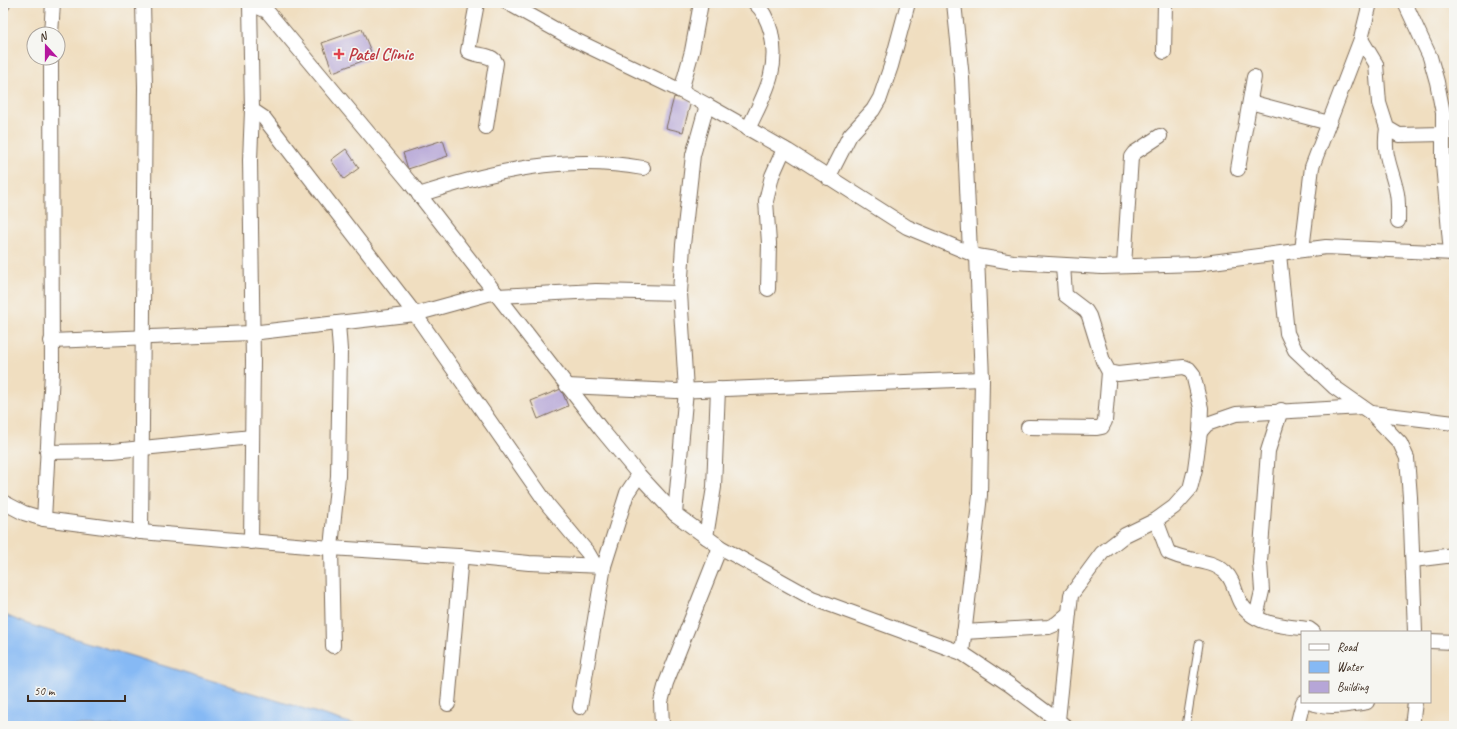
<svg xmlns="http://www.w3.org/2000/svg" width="1457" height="729" font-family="Caveat,sans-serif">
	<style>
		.water { fill: #86b9f4; stroke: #607289 }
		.building { fill: #b6a6d7 }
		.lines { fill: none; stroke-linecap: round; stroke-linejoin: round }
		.lane-casing { stroke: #7a6957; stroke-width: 9 }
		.street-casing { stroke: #7a6957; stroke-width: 16 }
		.lane { stroke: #fff; stroke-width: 7 }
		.street { stroke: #fff; stroke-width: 14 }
		.health-dot { fill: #e0444e; stroke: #f6f6f2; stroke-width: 1.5 }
		.labels { text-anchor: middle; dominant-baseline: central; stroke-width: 3; stroke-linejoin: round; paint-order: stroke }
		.health-label { font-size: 17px; font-weight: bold; fill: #be3a42; stroke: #f6f6f2; text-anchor: start }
	</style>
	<rect width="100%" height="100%" fill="#f6f6f2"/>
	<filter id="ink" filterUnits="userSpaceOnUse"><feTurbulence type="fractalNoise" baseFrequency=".025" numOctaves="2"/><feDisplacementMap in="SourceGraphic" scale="8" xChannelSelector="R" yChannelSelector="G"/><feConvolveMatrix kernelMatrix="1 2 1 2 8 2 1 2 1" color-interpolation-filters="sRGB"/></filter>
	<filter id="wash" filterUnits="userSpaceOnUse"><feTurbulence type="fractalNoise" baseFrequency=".012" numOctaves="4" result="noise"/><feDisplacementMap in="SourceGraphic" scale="16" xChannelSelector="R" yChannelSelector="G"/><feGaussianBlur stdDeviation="0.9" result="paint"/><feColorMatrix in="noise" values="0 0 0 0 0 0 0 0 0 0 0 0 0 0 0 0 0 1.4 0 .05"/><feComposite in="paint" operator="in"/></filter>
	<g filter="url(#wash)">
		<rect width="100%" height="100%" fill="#f0dec0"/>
		<polygon class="water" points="3,614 24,623 360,726 3,726"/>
		<g id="blocks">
			<g class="building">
				<polygon points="362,29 373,57 333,72 322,43"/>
				<polygon points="674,97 691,101 683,132 666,128"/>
				<polygon points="443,140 448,156 408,169 403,153"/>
				<polygon points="346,149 359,168 344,179 331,160"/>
				<polygon points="561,389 568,406 538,419 531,401"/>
			</g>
		</g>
	</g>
	<g filter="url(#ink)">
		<use href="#blocks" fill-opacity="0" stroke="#7a6957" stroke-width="1"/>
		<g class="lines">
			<g class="lane-casing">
				<polyline id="lane" points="1186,726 1199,644"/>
			</g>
			<g class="street-casing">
				<g id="street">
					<polyline points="249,3 267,11 411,184 601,429 639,475 675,514 720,547 812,598 962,653 1010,685 1065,726"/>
					<path d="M477 3 468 51C476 57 492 53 496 63L486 127"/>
					<polyline points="508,3 569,37 681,91 707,105 788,151 907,227 977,256 1013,262 1102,267 1197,264 1326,247 1454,253"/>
					<polyline points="954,3 962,78 970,252"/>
					<polyline points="1405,3 1430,57 1437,82 1443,113 1443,164 1451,253"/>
					<polyline points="3,4 3,3"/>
					<polyline points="250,4 252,110 250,160 253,361 251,542"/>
					<polyline points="51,34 53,3"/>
					<polyline points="1361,39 1376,64 1379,103 1387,128 1399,135 1443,134"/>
					<polyline points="1164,52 1165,3"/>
					<polyline points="681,91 692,51 701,3"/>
					<polyline points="1250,102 1329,123"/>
					<polyline points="252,110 264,118 415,314 548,505 588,553 595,565"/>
					<path d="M1387 128C1383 155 1390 164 1396 189 1399 199 1398 210 1398 221"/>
					<path d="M748 129C764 95 780 71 771 32 768 21 764 11 755 3"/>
					<polyline points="1238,169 1254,77"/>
					<polyline points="828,178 850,135 873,110 880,98 891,66 908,3"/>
					<path d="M419 195C493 171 565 154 643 168"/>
					<polyline points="1302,250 1312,167 1361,39 1370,3"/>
					<polyline points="1279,254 1287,333 1295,350 1334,387 1371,413 1400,443 1407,458 1410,497 1415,632"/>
					<polyline points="1124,266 1131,157 1134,153 1160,136"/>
					<polyline points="768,289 769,243 766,201 772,176 784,149"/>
					<polyline points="498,296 596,291 680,293"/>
					<polyline points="51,341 251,333 415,314 495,292"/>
					<polyline points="567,386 676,391 982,379"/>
					<polyline points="1371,413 1454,423"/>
					<polyline points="1028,427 1097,428 1102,427 1105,421 1109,372"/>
					<polyline points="1200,432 1207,424 1236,414 1362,407"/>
					<polyline points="47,452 113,451 252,437"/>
					<polyline points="3,502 24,513 44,519 141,532 331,548 458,556 529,563 604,566"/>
					<polyline points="675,514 686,390 680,293 683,245 693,155 707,105"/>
					<polyline points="44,519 52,372 51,58"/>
					<path d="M1156 520 1168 552C1185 562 1210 558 1225 572 1234 580 1235 593 1240 602 1253 626 1287 626 1309 629L1313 632"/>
					<polyline points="141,532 145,87 143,3"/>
					<polyline points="706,537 714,487 718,389"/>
					<polyline points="1413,560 1454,555"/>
					<polyline points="1256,617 1262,591 1260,562 1268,451 1281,410"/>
					<polyline points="964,632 1049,627 1056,624 1069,613 1071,595 1102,553 1125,535 1156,520 1174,507 1190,489 1195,469 1200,432 1201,408 1193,374 1189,369 1184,367 1118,374 1109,372 1103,361 1089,316 1086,311 1065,295 1063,265"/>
					<polyline points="1430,641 1454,642"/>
					<polyline points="333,646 331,548 338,476 340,350 338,323"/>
					<polyline points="962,653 980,495 982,379 977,256"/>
					<path d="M1309 702C1325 709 1350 705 1367 702"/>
					<polyline points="448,704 461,556"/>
					<polyline points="580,707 604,566 627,493 639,475"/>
					<polyline points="1058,720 1069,613"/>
					<polyline points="662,726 661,702 666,683 720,547"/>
					<polyline points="1297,726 1303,702"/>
					<polyline points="1412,726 1415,702"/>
				</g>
			</g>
			<use href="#lane" class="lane"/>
			<use href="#street" class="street"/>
		</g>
	</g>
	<path class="health-dot" d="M337 48h4v4h4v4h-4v4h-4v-4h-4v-4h4z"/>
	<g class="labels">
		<g class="health-label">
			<text x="348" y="54">Patel Clinic</text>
		</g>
	</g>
	<rect width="1457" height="729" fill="none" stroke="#f6f6f2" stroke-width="16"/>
	<rect x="1301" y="631" width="130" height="72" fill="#f6f6f2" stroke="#aba49d"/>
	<rect x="1309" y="644" width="20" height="6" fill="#ffffff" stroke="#aba49d"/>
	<text x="1337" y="651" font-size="12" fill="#3b2a1e">Road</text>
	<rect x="1309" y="661" width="20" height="12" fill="#86b9f4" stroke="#aba49d"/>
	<text x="1337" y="671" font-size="12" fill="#3b2a1e">Water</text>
	<rect x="1309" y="681" width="20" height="12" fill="#b6a6d7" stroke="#aba49d"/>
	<text x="1337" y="691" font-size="12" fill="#3b2a1e">Building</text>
	<g transform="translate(46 46) rotate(339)"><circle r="19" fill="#f6f6f2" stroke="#aba49d"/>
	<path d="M0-3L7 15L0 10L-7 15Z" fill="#b5179e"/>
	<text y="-6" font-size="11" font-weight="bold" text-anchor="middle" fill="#3b2a1e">N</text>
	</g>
	<path d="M28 695v6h97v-6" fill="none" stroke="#3b2a1e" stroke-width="2"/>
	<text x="34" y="695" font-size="12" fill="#3b2a1e" stroke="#f6f6f2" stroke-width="3" paint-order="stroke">50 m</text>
</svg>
